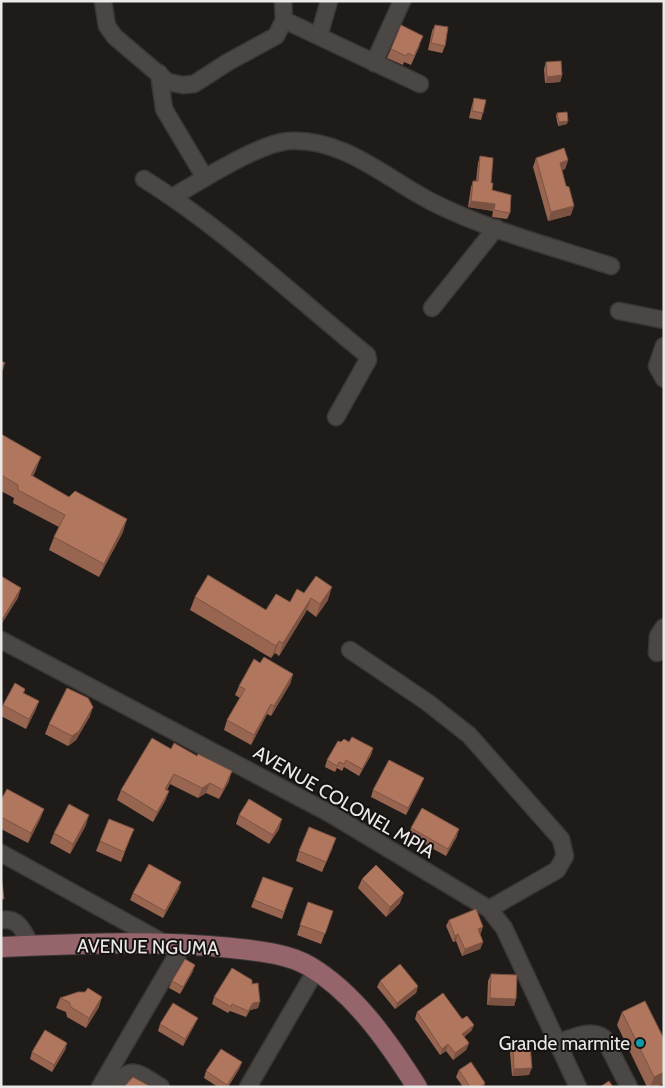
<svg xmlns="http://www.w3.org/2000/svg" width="665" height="1088" font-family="Cabin,sans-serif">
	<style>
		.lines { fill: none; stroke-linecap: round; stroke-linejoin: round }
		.minor-casing { stroke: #3a3837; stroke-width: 19 }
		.major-casing { stroke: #3a3837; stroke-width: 22 }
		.minor { stroke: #4b4745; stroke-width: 16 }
		.major { stroke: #96646b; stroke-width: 20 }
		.wall { fill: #986551 }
		.shaded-wall { fill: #7c5342 }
		.building { fill: #b1765e; stroke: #7c5342 }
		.culture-dot { fill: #0f9aa8; stroke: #151211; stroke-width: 2 }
		.labels { text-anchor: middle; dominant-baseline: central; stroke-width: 4; stroke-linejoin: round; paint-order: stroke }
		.street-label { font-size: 19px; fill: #ebe9e8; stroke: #151211 }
		.poi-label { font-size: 19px; fill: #ebe9e8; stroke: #151211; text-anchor: end }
	</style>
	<rect width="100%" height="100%" fill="#1e1b19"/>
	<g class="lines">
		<g class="minor-casing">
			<g id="minor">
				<polyline points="103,1 107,26 115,37 168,82 183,85 194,84 228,62 276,36 284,20 283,1"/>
				<polyline points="284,20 420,84"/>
				<polyline points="319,36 329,1"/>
				<polyline points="374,63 402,1"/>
				<polyline points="159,73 164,109 205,178"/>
				<path d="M144 179C224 229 294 296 367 355L368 360 336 417"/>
				<path d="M172 197C201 181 257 144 288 141 344 137 389 181 436 204 491 231 553 247 611 266"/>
				<polyline points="432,308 496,228"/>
				<polyline points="619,311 664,320"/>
				<polyline points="664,346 657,366 664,379"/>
				<polyline points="1,640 329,813 489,909 504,928 578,1087"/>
				<polyline points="350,650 427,702 469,735 561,839 565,856 557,870 489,909"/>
				<polyline points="657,653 658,636 664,627"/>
				<polyline points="1,853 164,943"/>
				<path d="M1 920C19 917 24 932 31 946"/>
				<path d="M557 1043C572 1038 591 1028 604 1038L629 1087"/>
				<polyline points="100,1087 184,943"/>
				<path d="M115 1087C130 1062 141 1075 161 1087"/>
				<polyline points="248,1087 316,970"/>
			</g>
		</g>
		<g class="major-casing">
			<path id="major" d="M1 947C78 944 155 940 232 948 257 951 287 953 309 966 355 993 389 1043 417 1087"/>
		</g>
		<use href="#minor" class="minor"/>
		<use href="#major" class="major"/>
	</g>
	<g class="wall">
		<polygon points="435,25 445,46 442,53 428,50 432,31"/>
		<polygon points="420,45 411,65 404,62 403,65 387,58 391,49"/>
		<polygon points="546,62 562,75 560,82 545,83 544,69"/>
		<polygon points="474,98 483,113 481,120 469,118 472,105"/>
		<polygon points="557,113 567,124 558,126 556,116"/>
		<polygon points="480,156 491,183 492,190 510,213 507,219 492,217 493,211 468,207 471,187 473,181 476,181 478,163"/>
		<polygon points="536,158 568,160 565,169 562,170 566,186 571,215 548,221 533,167"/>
		<polygon points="1,434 36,470 33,476 123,532 99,577 49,550 54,537 59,527 13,503 14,498 1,491"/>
		<polygon points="304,593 328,600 316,617 307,610 279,656 275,653 271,658 190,610 195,597 266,610 290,602"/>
		<polygon points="260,663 293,674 290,684 271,716 267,714 251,745 224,730 227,720 240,698 235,695 239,686"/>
		<polygon points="25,689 24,693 39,701 35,711 26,729 1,716 1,709 3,705"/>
		<polygon points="90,716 76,740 68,746 45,734 49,724"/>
		<polygon points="341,742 349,742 373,748 371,755 359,776 344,767 342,771 337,768 335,772 325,767 327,760"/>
		<polygon points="171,749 229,781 219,799 206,793 198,798 170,784 167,790 169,791 165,801 153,822 117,800 121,790"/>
		<polygon points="421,785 406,815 371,797 373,790"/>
		<polygon points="1,800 44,809 40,819 28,843 1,829"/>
		<polygon points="239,815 279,829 269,844 236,824"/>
		<polygon points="86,825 70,854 50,843 54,833"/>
		<polygon points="411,828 457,836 446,856 408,835"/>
		<polygon points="130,839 121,862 96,851 100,841"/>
		<polygon points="333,847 322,872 296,861 299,851"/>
		<polygon points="263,877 293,888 282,919 251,907"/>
		<polygon points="362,879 400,903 386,917 358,888"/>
		<polygon points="179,889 163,918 130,900 133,893"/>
		<polygon points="308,902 333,911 321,944 297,935"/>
		<polygon points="449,920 481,933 480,934 483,942 480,949 462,956 456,941 453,942 446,926"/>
		<polygon points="193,971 180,994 169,988 172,981"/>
		<polygon points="491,974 516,999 514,1006 487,1005 488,981"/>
		<polygon points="380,981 418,986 416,993 395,1009 377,987"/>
		<polygon points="252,984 258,1008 250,1010 246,1017 230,1011 228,1013 212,1004 214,997"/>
		<polygon points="60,998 99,1007 86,1028 67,1017 66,1012 56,1008"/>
		<polygon points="417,1012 462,1019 474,1025 471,1031 464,1037 469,1043 466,1050 453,1060 446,1051 440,1055 415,1019"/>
		<polygon points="622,1012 664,1039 664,1083 656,1087 647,1087 617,1025"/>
		<polygon points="160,1024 195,1024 183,1046 158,1031"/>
		<polygon points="67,1043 65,1050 52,1072 30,1059 32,1052"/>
		<polygon points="513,1046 529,1075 512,1076 510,1053"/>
		<polygon points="242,1062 239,1069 228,1087 218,1087 204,1078 206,1071"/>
		<polygon points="459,1070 485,1083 484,1087 463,1087 456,1077"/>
	</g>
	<g class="shaded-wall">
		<polygon points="562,75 560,82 545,83 547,77"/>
		<polygon points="568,121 567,124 558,126 559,122"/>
		<polygon points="568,160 565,169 557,172 560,163"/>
		<polygon points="471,201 495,204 493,211 468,207"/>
		<polygon points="574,206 571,215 548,221 551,212"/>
		<polygon points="5,363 3,370 1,372 1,368"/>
		<polygon points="41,457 36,470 26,488 31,475"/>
		<polygon points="127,519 123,532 99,577 104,564"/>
		<polygon points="332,587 328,600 316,617 320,604"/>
		<polygon points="21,588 18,598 1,625 3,618"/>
		<polygon points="311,598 307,610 279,656 283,643"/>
		<polygon points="279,641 275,653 271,658 276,646"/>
		<polygon points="293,674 290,684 271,716 274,706"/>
		<polygon points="39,701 35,711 26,729 29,719"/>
		<polygon points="271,704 267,714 251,745 254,735"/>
		<polygon points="93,707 90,716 76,740 68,746 72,736"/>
		<polygon points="373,748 371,755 359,776 362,769"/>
		<polygon points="232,771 229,781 219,799 223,790"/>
		<polygon points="174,774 170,784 162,798 165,789"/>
		<polygon points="424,778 421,785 406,815 408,808"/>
		<polygon points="210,783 206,793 198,798 202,788"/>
		<polygon points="169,791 165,801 153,822 157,812"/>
		<polygon points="44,809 40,819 28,843 31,833"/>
		<polygon points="89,815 86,825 70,854 73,844"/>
		<polygon points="282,819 279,829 269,844 273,835"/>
		<polygon points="459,829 457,836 446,856 448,849"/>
		<polygon points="181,882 179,889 163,918 165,911"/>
		<polygon points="404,893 400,903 386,917 390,907"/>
		<polygon points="483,927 481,933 475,936 478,929"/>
		<polygon points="458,934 456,941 453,942 455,936"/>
		<polygon points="483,942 480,949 462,956 465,949"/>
		<polygon points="195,965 193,971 180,994 183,987"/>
		<polygon points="418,986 416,993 395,1009 397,1003"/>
		<polygon points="102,997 99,1007 86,1028 89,1018"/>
		<polygon points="490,998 516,999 514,1006 487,1005"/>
		<polygon points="260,1002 258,1008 250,1010 246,1017 248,1011 253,1003"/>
		<polygon points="198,1018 195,1024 183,1046 185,1039"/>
		<polygon points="474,1025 471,1031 459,1041 462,1034"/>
		<polygon points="67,1043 65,1050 52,1072 54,1065"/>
		<polygon points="469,1043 466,1050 453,1060 455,1053"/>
		<polygon points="448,1044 446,1051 440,1055 442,1049"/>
		<polygon points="242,1062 239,1069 228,1087 227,1087"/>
		<polygon points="532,1068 529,1075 512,1076 514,1069"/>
		<polygon points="664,1072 664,1083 656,1087 650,1087 654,1077"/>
	</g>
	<g class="building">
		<polygon points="401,25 423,36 414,56 408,53 406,56 391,49"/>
		<polygon points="435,25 448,27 445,46 431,43"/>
		<polygon points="561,61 562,75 547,77 546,62"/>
		<polygon points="474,98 486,100 483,113 472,111"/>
		<polygon points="567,112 568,121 559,122 557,113"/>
		<polygon points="564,148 568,160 560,163 566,186 569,187 574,206 551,212 536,158"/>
		<polygon points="480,156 493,158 491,183 493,183 492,190 511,195 510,213 494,210 495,204 471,201 473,181 478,181"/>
		<polygon points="1,361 5,363 1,368"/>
		<polygon points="1,434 41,457 31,475 69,497 75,491 127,519 104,564 54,537 65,515 18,490 18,485 1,475"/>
		<polygon points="208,575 266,610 276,594 290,602 297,589 304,593 316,576 332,587 320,604 311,598 283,643 279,641 276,646 195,597"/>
		<polygon points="1,576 21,588 3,618 1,617"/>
		<polygon points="264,657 293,674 274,706 271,704 254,735 227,720 245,689 239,686 254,659 260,663"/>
		<polygon points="15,683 25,689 23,693 39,701 29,719 3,705"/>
		<polygon points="67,688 88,698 93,707 79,731 72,736 49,724"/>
		<polygon points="352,737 373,748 362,769 346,760 344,764 339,762 337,766 327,760 338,741 341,742 344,739 349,742"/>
		<polygon points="152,738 171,749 174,743 197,756 198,754 232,771 223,790 210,783 202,788 174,774 165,789 169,791 157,812 121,790"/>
		<polygon points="389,760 424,778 408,808 373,790"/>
		<polygon points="7,789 44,809 31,833 1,817 1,800"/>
		<polygon points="249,799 282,819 273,835 239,815"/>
		<polygon points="69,804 89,815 73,844 54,833"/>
		<polygon points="422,808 459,829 448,849 411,828"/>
		<polygon points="109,819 134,829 124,852 100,841"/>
		<polygon points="309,827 336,838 326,862 299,851"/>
		<polygon points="149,864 181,882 165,911 133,893"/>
		<polygon points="376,865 404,893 390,907 362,879"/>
		<polygon points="263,877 293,888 284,912 254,900"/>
		<polygon points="1,882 2,882 4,899 1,899"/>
		<polygon points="308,902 333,911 325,934 300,925"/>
		<polygon points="476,909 483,927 478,929 483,942 465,949 458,934 455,936 449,920"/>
		<polygon points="185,959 195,965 183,987 172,981"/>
		<polygon points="400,964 418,986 397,1003 380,981"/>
		<polygon points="232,968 252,980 252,984 258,983 260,1002 253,1003 248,1011 232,1004 231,1007 214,997"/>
		<polygon points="491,974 517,975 516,999 490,998"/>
		<polygon points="88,988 102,997 89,1018 71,1007 69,1002 60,998 78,992 85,992"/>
		<polygon points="443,993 462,1019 467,1016 474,1025 462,1034 469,1043 455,1053 448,1044 442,1049 417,1012"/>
		<polygon points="645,1001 664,1039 664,1072 654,1077 622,1012"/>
		<polygon points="173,1003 198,1018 185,1039 160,1024"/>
		<polygon points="45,1030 67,1043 54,1065 32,1052"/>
		<polygon points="530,1045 532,1068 514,1069 513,1046"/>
		<polygon points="221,1049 242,1062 227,1085 206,1071"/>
		<polygon points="471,1062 485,1083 480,1087 470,1087 459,1070"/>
		<polygon points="133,1077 151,1087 124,1087"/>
		<polygon points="609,1081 613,1087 600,1087"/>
	</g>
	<circle class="culture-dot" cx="640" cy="1043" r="5"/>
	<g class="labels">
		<g class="street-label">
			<text transform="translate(344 802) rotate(30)">AVENUE COLONEL MPIA</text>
			<text transform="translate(148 947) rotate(1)">AVENUE NGUMA</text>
		</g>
		<g class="poi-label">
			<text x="630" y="1043">Grande marmite</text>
		</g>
	</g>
	<rect width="665" height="1088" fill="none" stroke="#ebe9e8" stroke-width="5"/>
</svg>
